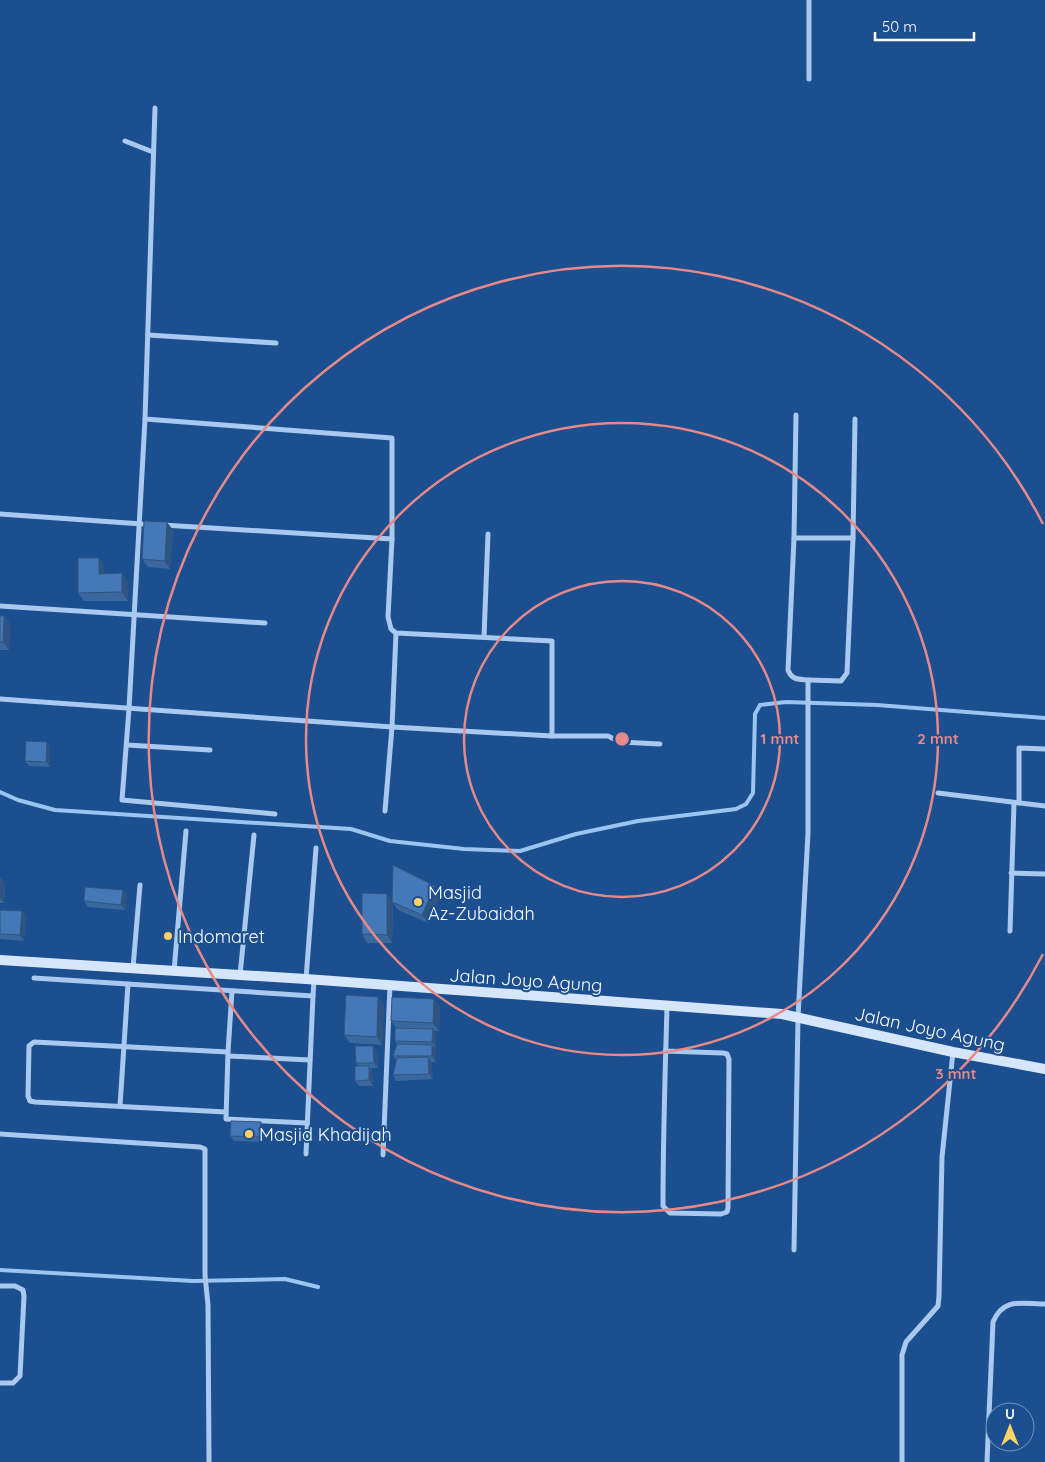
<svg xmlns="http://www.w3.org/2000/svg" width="1045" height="1462" font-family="Quicksand,sans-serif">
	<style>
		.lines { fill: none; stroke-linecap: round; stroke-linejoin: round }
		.stream { stroke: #9cc4f0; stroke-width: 4 }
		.minor { stroke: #a9c9ee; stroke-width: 5 }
		.secondary { stroke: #d6e6fa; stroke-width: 10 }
		.wall { fill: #3a679d }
		.shaded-wall { fill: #305480 }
		.building { fill: #4478b7; stroke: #305480 }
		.ring { fill: none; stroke: #e88989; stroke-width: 2.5 }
		.poi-dot { fill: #ffd166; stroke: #1b4f8f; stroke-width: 2 }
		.labels { text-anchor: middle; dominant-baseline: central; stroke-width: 4; stroke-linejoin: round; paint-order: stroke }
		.poi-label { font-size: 18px; fill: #fff; stroke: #1b4f8f; text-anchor: start }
		.street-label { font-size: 18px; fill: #fff; stroke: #1b4f8f }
		.centre { fill: #e88989; stroke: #1b4f8f; stroke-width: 2.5 }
		.ring-label { font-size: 15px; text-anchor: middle; font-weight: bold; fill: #e88989; stroke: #1b4f8f; stroke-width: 4; stroke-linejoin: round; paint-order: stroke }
	</style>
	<rect width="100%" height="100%" fill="#1b4f8f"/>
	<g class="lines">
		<g class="stream">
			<polyline points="0,792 18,800 55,810 351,829 390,841 464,849 520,851 576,834 638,821 736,809 746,804 753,793 755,714 760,705 786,702 877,705 1045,718"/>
			<polyline points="0,1270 193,1281 285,1279 318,1287"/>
		</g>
		<g class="minor">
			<polyline points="809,0 809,79"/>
			<polyline points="155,108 145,419 129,709 122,800 275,814"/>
			<polyline points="125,141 153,152"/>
			<polyline points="148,335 276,343"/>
			<polyline points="145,419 392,438 392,539"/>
			<polyline points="0,514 142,524"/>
			<polyline points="163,525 392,539 388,617 391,629 396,633 552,641 552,736"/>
			<polyline points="794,538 796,415"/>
			<polyline points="0,606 265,623"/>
			<polyline points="484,637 488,534"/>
			<polyline points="808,680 841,681 847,673 853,538 855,419"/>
			<polyline points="0,699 392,727 552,736 608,736 620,742 660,744"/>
			<polyline points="127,745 210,750"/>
			<polyline points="938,793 1045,806"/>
			<polyline points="1019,803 1019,748 1045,749"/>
			<polyline points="385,811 392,727 396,633"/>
			<polyline points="1011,873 1045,874"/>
			<polyline points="1010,931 1014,803"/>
			<polyline points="133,968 140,885"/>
			<polyline points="174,971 186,831"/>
			<polyline points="240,975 254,835"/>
			<polyline points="34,978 313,996 314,980"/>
			<polyline points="306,979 316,848"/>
			<path d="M665 1051 723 1053 727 1054 729 1059 728 1208 727 1212 721 1214 670 1213 663 1206C663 1140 665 1073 667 1007"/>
			<polyline points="228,1052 232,991"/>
			<polyline points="228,1056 310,1060"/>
			<polyline points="120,1106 128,984"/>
			<polyline points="226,1112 35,1102 30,1101 28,1096 29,1046 34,1042 228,1052 226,1119 307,1123"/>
			<polyline points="0,1134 200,1147 205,1149 205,1275 208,1305 209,1462"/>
			<polyline points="306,1154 313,996"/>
			<polyline points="383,1155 390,985"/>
			<path d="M794 1250 798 1017 808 833V680C798 679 792 680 788 670L794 538H853"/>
			<polyline points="0,1286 15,1286 23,1290 24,1296 20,1376 13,1383 0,1383"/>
			<polyline points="902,1462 902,1355 906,1342 938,1306 939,1296 942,1157 953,1052"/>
			<path d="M987 1462 993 1322C1003 1297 1022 1304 1045 1304"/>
		</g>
		<polyline class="secondary" points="0,960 306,979 782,1014 953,1052 1045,1069"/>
	</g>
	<g class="wall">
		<polygon points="173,530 170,569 148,567 142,559"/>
		<polygon points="104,566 104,574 122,573 128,582 128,601 84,601 78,593"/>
		<polygon points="0,616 4,616 10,624 9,650 0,650"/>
		<polygon points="47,742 50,748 50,767 29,766 25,761"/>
		<polygon points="0,878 1,878 5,884 4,903 0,903"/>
		<polygon points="387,894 392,901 441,894 428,923 398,910 393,903 392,943 367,943 362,934"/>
		<polygon points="127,895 125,910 88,907 84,901"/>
		<polygon points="0,910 22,911 26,916 24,941 0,939"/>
		<polygon points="378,997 384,1005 382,1045 350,1043 344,1035"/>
		<polygon points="434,999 440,1007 439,1031 434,1031 436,1034 436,1047 434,1047 436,1050 436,1062 431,1062 433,1079 396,1081 393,1075 396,1060 393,1056 397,1044 395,1041 396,1028 391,1021"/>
		<polygon points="377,1051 378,1068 371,1068 372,1071 373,1086 359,1086 355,1081 358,1066 356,1063"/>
		<polygon points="264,1128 264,1142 234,1141 230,1136"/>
	</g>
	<g class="shaded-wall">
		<polygon points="167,522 173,530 170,569 165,561"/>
		<polygon points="99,558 104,566 104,582 99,574"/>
		<polygon points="122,573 128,582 128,601 122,592"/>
		<polygon points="4,616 10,624 9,650 3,642"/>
		<polygon points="47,742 50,748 50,767 46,762"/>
		<polygon points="1,878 5,884 4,903 0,898"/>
		<polygon points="435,886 441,894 428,923 422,915"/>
		<polygon points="123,890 127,895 125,910 121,905"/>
		<polygon points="387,894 393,902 392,943 387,935"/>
		<polygon points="22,911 26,916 24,941 20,935"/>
		<polygon points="378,997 384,1005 382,1045 377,1037"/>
		<polygon points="434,999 440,1007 439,1031 433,1023"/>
		<polygon points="433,1029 436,1034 436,1047 432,1042"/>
		<polygon points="432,1045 436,1050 436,1062 432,1056"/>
		<polygon points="373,1046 377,1051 378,1068 374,1063"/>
		<polygon points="428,1057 432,1063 433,1079 429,1074"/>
		<polygon points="369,1066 372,1071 373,1086 369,1080"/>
		<polygon points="261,1122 264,1128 264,1142 260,1137"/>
	</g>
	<g class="building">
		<polygon points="144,521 167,522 165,561 142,559"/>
		<polygon points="78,558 99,558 99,574 122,573 122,592 78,593"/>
		<polygon points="0,616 4,616 3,642 0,642"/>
		<polygon points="26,741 47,742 46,762 25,761"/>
		<polygon points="393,865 435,886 422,915 392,902"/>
		<polygon points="0,878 1,878 0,898"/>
		<polygon points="85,887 123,890 121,905 84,901"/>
		<polygon points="362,893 387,894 387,935 362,934"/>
		<polygon points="0,910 22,911 20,935 0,934"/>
		<polygon points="346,995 378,997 377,1037 344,1035"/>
		<polygon points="392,997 434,999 433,1023 391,1021"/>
		<polygon points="395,1028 433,1029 432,1042 395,1041"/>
		<polygon points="397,1044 432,1045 432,1056 393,1056"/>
		<polygon points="355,1046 373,1046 374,1063 356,1063"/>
		<polygon points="428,1057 429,1074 393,1075 397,1058"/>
		<polygon points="355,1066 369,1066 369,1080 355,1081"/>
		<polygon points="231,1121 261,1122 260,1137 230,1136"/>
	</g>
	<g class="ring">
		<circle cx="622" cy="739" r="158"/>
		<circle cx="622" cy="739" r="316"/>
		<path d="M1043 954A473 473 0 1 1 1043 524"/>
	</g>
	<g class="poi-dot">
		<circle cx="418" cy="902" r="5"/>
		<circle cx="168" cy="936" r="5"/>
		<circle cx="249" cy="1134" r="5"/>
	</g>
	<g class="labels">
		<g class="poi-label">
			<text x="428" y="892">Masjid<tspan x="428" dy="21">Az-Zubaidah</tspan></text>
			<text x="178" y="936">Indomaret</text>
			<text x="259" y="1134">Masjid Khadijah</text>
		</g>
		<g class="street-label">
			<text transform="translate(526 980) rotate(4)">Jalan Joyo Agung</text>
			<text transform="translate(930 1029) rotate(12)">Jalan Joyo Agung</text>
		</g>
	</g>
	<circle cx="622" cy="739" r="8" class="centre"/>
	<g class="ring-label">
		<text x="780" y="744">1 mnt</text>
		<text x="938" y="744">2 mnt</text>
		<text x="956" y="1079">3 mnt</text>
	</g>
	<g transform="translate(1010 1427)"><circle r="24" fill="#1b4f8f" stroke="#7695bc"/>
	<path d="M0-4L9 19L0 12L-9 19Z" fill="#ffd166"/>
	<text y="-8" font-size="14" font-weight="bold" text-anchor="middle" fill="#ffffff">U</text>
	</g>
	<path d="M875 32v8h99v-8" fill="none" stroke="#ffffff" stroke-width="2.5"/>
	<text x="882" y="32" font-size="15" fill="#ffffff" stroke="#1b4f8f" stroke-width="4" paint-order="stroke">50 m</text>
</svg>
